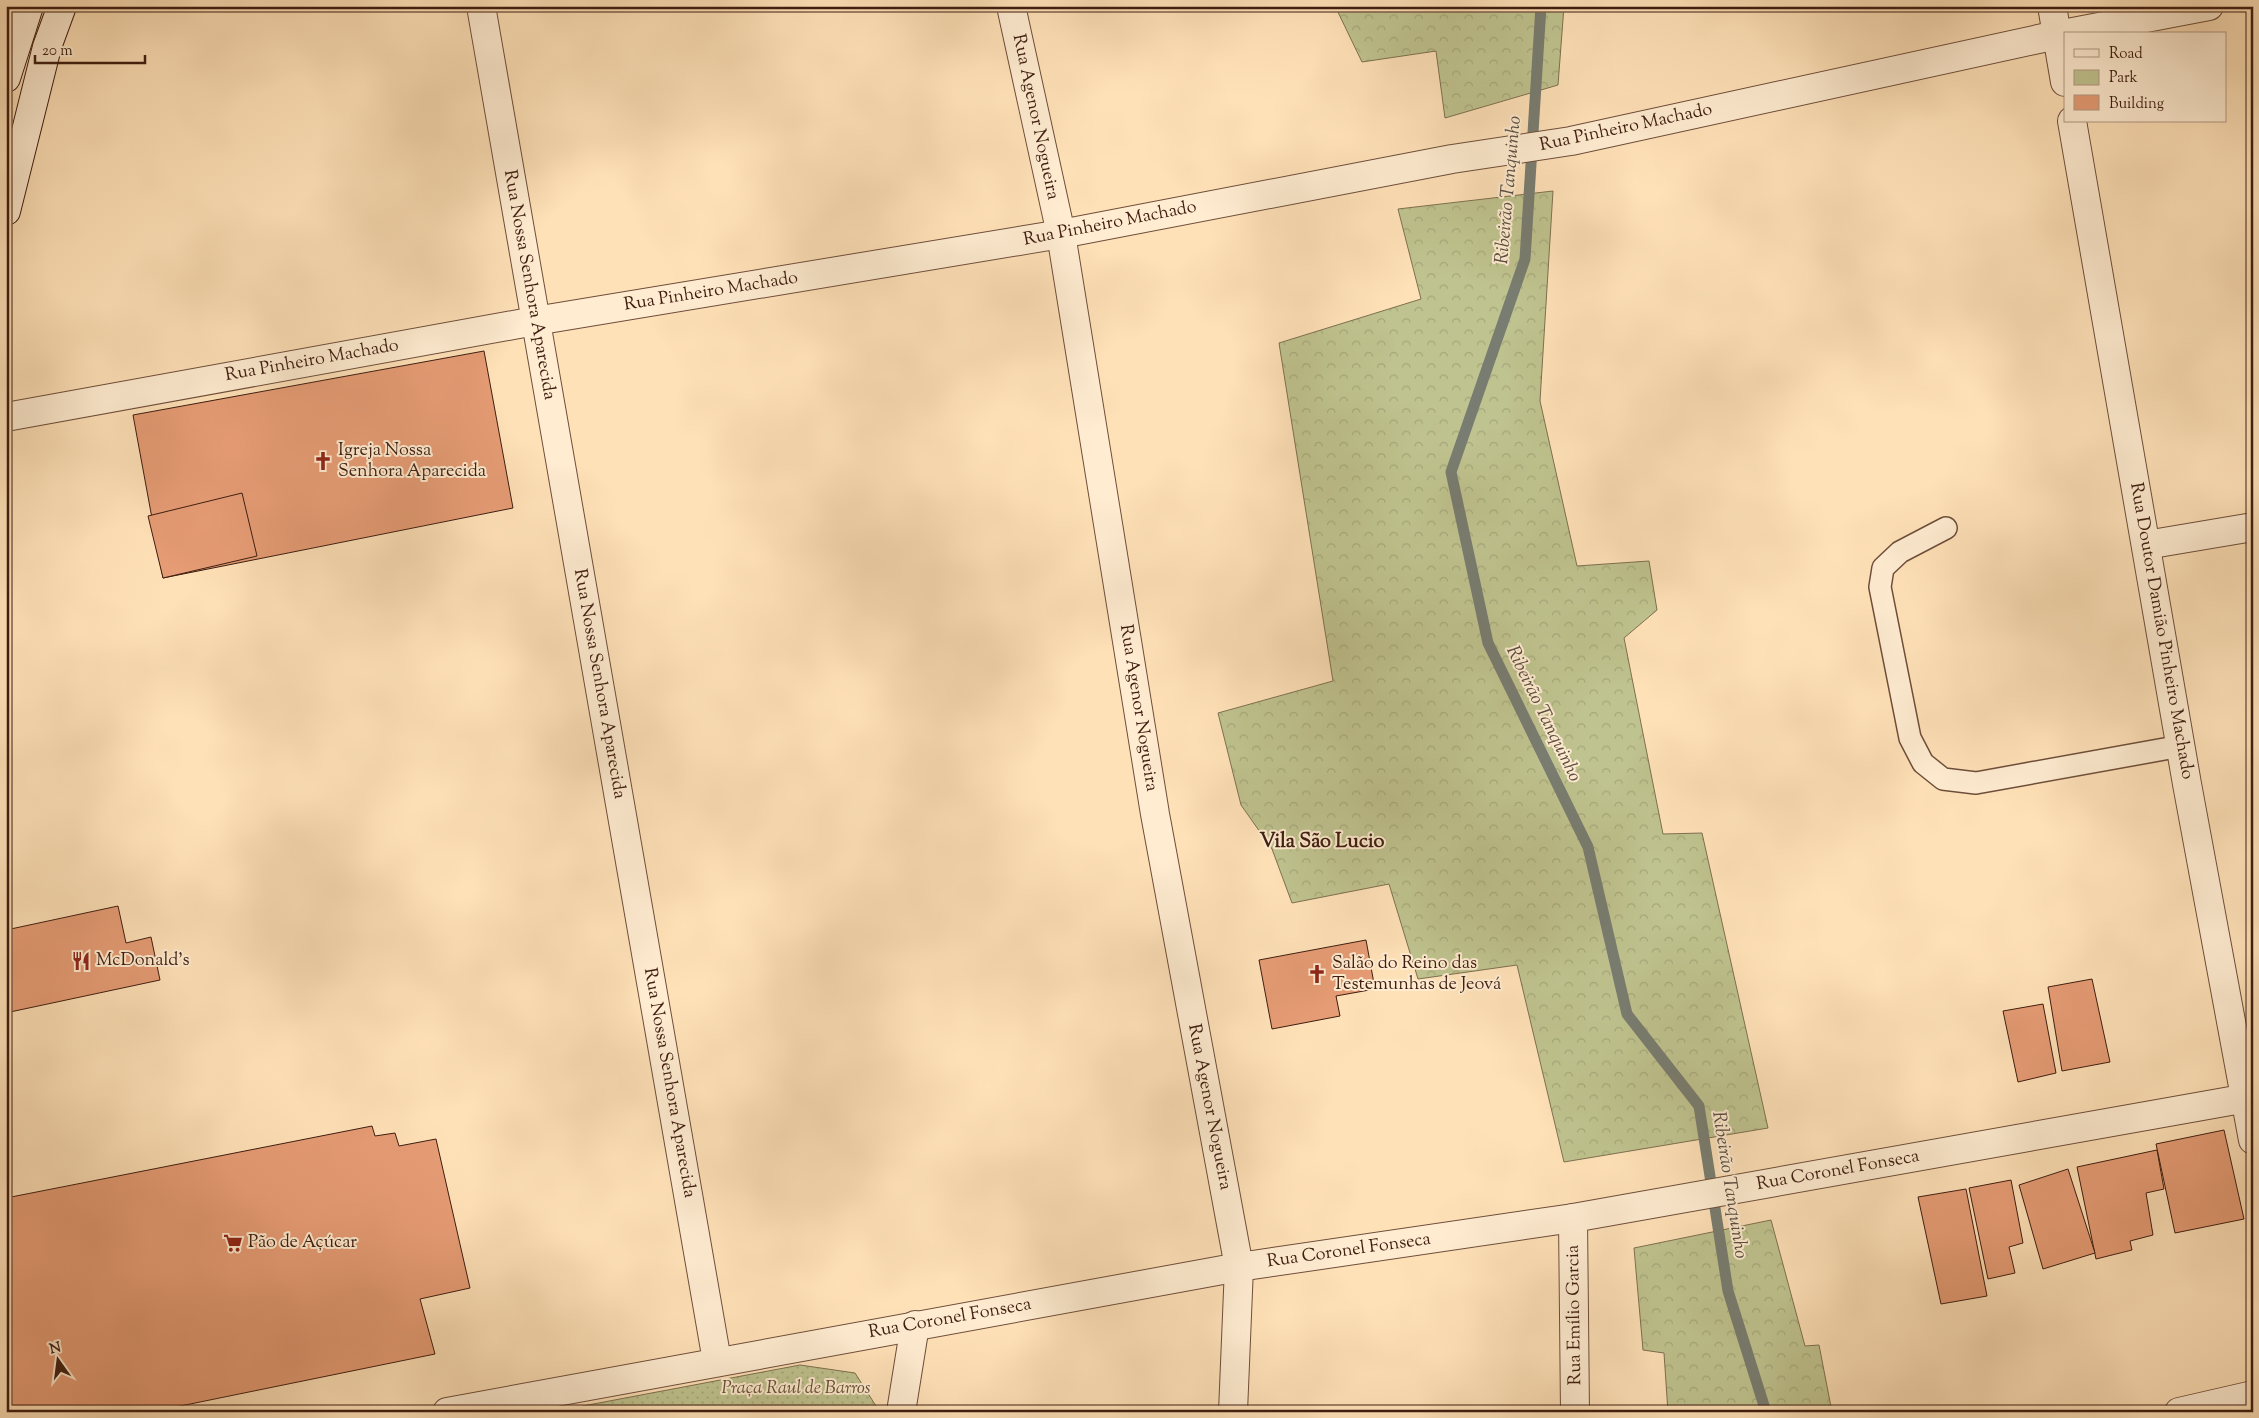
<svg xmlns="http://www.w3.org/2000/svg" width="2259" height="1418" font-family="'Sorts Mill Goudy',serif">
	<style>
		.green { fill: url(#green-dots); stroke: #7e7050 }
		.forest { fill: url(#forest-crowns); stroke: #7e7050 }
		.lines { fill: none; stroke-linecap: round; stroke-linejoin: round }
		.stream { stroke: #797d71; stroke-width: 11 }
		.building { fill: #e69c75; stroke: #3e1d10 }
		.service-casing { stroke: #6e4e3a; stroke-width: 24 }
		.minor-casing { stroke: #6e4e3a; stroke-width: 30 }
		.tertiary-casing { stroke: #6e4e3a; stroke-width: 30 }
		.secondary-casing { stroke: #3e1d10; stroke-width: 30 }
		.service { stroke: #ffecd1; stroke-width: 21 }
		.minor { stroke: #ffecd1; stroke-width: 28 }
		.tertiary { stroke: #ffecd1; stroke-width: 28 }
		.secondary { stroke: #ffecd1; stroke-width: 28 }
		.labels { text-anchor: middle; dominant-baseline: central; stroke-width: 4; stroke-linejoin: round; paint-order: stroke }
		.street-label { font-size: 18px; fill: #3e1d10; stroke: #ffecd1 }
		.poi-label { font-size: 18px; fill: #3e1d10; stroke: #ffecd1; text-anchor: start }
		.park-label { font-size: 18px; font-style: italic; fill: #654f36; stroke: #ffecd1 }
		.water-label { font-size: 19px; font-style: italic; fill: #5b4d40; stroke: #ffecd1 }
		.quarter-label { font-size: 20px; font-weight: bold; fill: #3e1d10; stroke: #ffecd1 }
	</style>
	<defs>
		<pattern id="green-dots" width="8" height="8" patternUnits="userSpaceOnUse" patternTransform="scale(1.25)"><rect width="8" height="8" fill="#bfc38f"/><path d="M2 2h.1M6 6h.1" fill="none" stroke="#a5a77a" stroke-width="1.8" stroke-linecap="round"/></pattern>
		<pattern id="forest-crowns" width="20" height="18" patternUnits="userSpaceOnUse" patternTransform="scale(1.25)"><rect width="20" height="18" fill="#bfc38f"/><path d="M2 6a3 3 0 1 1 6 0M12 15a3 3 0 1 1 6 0" fill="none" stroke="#a5a77a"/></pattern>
	</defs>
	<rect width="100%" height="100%" fill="#ffe1b8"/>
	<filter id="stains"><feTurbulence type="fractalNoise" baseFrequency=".004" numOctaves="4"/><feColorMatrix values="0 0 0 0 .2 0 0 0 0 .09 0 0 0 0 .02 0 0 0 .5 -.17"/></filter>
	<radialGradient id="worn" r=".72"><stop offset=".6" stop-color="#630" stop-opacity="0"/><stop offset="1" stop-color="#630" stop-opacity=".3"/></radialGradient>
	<polygon class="green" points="800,1365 855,1373 876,1406 875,1412 551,1412"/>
	<g class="forest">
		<polygon points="1335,6 1564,6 1558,85 1445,118 1436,51 1362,62"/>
		<polygon points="1553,191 1540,401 1577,566 1649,561 1657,610 1624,638 1663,834 1702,833 1768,1128 1564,1162 1517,965 1418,979 1389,884 1292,903 1272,849 1241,805 1218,713 1333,681 1279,343 1421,299 1398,209"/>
		<polygon points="1771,1220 1805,1346 1819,1345 1832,1412 1668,1412 1664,1353 1643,1350 1634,1248"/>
	</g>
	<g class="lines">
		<polyline class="stream" points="1541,6 1525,259 1451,472 1488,643 1588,847 1627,1014 1699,1106 1728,1291 1766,1412"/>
	</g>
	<g class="building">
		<polygon points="484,351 513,508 163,578 133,415"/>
		<polygon points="242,493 257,556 163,578 148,516"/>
		<polygon points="118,906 126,943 151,937 160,980 10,1012 6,995 6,930"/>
		<polygon points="1366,940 1375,989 1336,996 1340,1016 1272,1029 1259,960"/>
		<polygon points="2092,979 2110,1062 2062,1071 2048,987"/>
		<polygon points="2043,1004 2056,1073 2018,1082 2003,1011"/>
		<polygon points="372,1126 375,1136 395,1133 399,1146 436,1139 470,1288 420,1299 435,1354 151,1412 6,1412 6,1198"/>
		<polygon points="2224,1130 2244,1219 2175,1233 2156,1144"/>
		<polygon points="2157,1150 2164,1189 2146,1193 2153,1235 2130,1241 2132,1250 2096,1259 2077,1167"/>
		<polygon points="2068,1169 2095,1253 2043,1269 2019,1185"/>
		<polygon points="2011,1180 2023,1243 2009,1247 2015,1273 1988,1279 1969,1188"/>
		<polygon points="1966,1189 1987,1296 1941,1304 1918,1197"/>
	</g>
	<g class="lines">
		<g class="service-casing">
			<polyline id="service" points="1946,528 1900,552 1883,568 1880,587 1910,738 1923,763 1943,779 1976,783 2181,746"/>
		</g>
		<g class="minor-casing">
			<g id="minor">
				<polyline points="481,6 717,1361"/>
				<polyline points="1011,6 1061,234 1155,814 1239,1267 1233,1412"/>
				<polyline points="1573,1218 1575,1412"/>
				<polyline points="901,1412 915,1325"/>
				<polyline points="2179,1412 2253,1395"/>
			</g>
		</g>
		<g class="tertiary-casing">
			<g id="tertiary">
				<polyline points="2052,6 2065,82"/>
				<polyline points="2072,121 2187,784 2253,1140"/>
				<polyline points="6,417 535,321 1061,234 1452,159 1571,141 2057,35 2209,6"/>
				<polyline points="2146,545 2253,527"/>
				<polyline points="447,1412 1239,1267 1573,1218 2253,1097"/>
			</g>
		</g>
		<g class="secondary-casing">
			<g id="secondary">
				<polyline points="6,78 29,6"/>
				<polyline points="6,211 47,47 62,6"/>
			</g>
		</g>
		<use href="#service" class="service"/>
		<use href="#minor" class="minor"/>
		<use href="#tertiary" class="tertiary"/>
		<use href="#secondary" class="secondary"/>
	</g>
	<defs>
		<g id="church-bare" transform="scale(1.5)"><path d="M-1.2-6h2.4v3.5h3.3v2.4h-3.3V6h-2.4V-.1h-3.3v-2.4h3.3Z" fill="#8f2418" stroke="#ffecd1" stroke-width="2.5" paint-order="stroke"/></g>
		<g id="restaurant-bare" transform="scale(1.5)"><path d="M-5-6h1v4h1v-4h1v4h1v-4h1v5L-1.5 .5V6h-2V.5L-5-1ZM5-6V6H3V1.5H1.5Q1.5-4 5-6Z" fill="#8f2418" stroke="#ffecd1" stroke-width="2.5" paint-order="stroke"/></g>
		<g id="supermarket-bare" transform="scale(1.5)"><path d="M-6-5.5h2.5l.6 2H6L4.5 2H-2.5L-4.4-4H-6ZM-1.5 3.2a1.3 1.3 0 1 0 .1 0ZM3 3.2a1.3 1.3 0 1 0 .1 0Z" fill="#8f2418" stroke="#ffecd1" stroke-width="2.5" paint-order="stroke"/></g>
	</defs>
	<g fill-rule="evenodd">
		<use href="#church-bare" x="323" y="461"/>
		<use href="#restaurant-bare" x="81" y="961"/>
		<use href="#church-bare" x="1317" y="974"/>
		<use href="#supermarket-bare" x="233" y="1243"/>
	</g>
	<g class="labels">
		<g class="street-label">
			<text transform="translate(1035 117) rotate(78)">Rua Agenor Nogueira</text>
			<text transform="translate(1626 128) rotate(-12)">Rua Pinheiro Machado</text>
			<text transform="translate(1110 224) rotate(-11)">Rua Pinheiro Machado</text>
			<text transform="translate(529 285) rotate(80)">Rua Nossa Senhora Aparecida</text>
			<text transform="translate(711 292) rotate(-9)">Rua Pinheiro Machado</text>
			<text transform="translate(312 361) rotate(-10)">Rua Pinheiro Machado</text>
			<text transform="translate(2161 631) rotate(80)">Rua Doutor Damião Pinheiro Machado</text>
			<text transform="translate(599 684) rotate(80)">Rua Nossa Senhora Aparecida</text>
			<text transform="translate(1138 708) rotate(81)">Rua Agenor Nogueira</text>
			<text transform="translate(669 1083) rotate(80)">Rua Nossa Senhora Aparecida</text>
			<text transform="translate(1209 1107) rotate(79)">Rua Agenor Nogueira</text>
			<text transform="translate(1838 1171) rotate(-10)">Rua Coronel Fonseca</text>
			<text transform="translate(1349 1251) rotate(-8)">Rua Coronel Fonseca</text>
			<text transform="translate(1575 1315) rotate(-91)">Rua Emílio Garcia</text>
			<text transform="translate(950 1319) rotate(-10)">Rua Coronel Fonseca</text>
		</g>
		<g class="poi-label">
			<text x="338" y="451">Igreja Nossa<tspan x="338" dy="21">Senhora Aparecida</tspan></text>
			<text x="96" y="961">McDonald's</text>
			<text x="1332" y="964">Salão do Reino das<tspan x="1332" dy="21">Testemunhas de Jeová</tspan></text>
			<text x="248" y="1243">Pão de Açúcar</text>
		</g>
		<g class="park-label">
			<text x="796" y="1389">Praça Raul de Barros</text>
		</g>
		<g class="water-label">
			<text transform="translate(1509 190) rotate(-85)">Ribeirão Tanquinho</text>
			<text transform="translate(1543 714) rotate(64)">Ribeirão Tanquinho</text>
			<text transform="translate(1729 1185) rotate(81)">Ribeirão Tanquinho</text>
		</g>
		<g class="quarter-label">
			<text x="1322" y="842">Vila São Lucio</text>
		</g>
	</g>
	<rect width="2259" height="1418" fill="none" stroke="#ffe1b8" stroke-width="25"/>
	<rect x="8" y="8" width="2244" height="1403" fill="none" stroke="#3e1d10" stroke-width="2.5"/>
	<rect x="12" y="12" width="2234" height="1393" fill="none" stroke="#3e1d10"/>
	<rect x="2064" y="32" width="162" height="90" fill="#ffecd1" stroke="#b29984"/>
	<rect x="2074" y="49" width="25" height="8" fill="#ffecd1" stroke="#b29984"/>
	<text x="2109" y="58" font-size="15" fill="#3e1d10">Road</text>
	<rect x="2074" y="70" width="25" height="15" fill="#bfc38f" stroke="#b29984"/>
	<text x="2109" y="82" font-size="15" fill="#3e1d10">Park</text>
	<rect x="2074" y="95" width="25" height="15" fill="#e69c75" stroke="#b29984"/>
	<text x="2109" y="108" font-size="15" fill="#3e1d10">Building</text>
	<g transform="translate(58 1360) rotate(346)" stroke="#ffecd1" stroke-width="4" paint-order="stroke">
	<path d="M0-4L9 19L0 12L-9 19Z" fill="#3e1d10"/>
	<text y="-8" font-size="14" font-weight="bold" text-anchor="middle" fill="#3e1d10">N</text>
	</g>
	<path d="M35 55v8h110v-8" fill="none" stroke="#3e1d10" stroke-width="2.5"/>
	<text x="42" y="55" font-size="15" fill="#3e1d10" stroke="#ffecd1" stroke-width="4" paint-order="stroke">20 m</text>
	<rect width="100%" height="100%" filter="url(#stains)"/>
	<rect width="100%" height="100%" fill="url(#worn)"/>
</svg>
